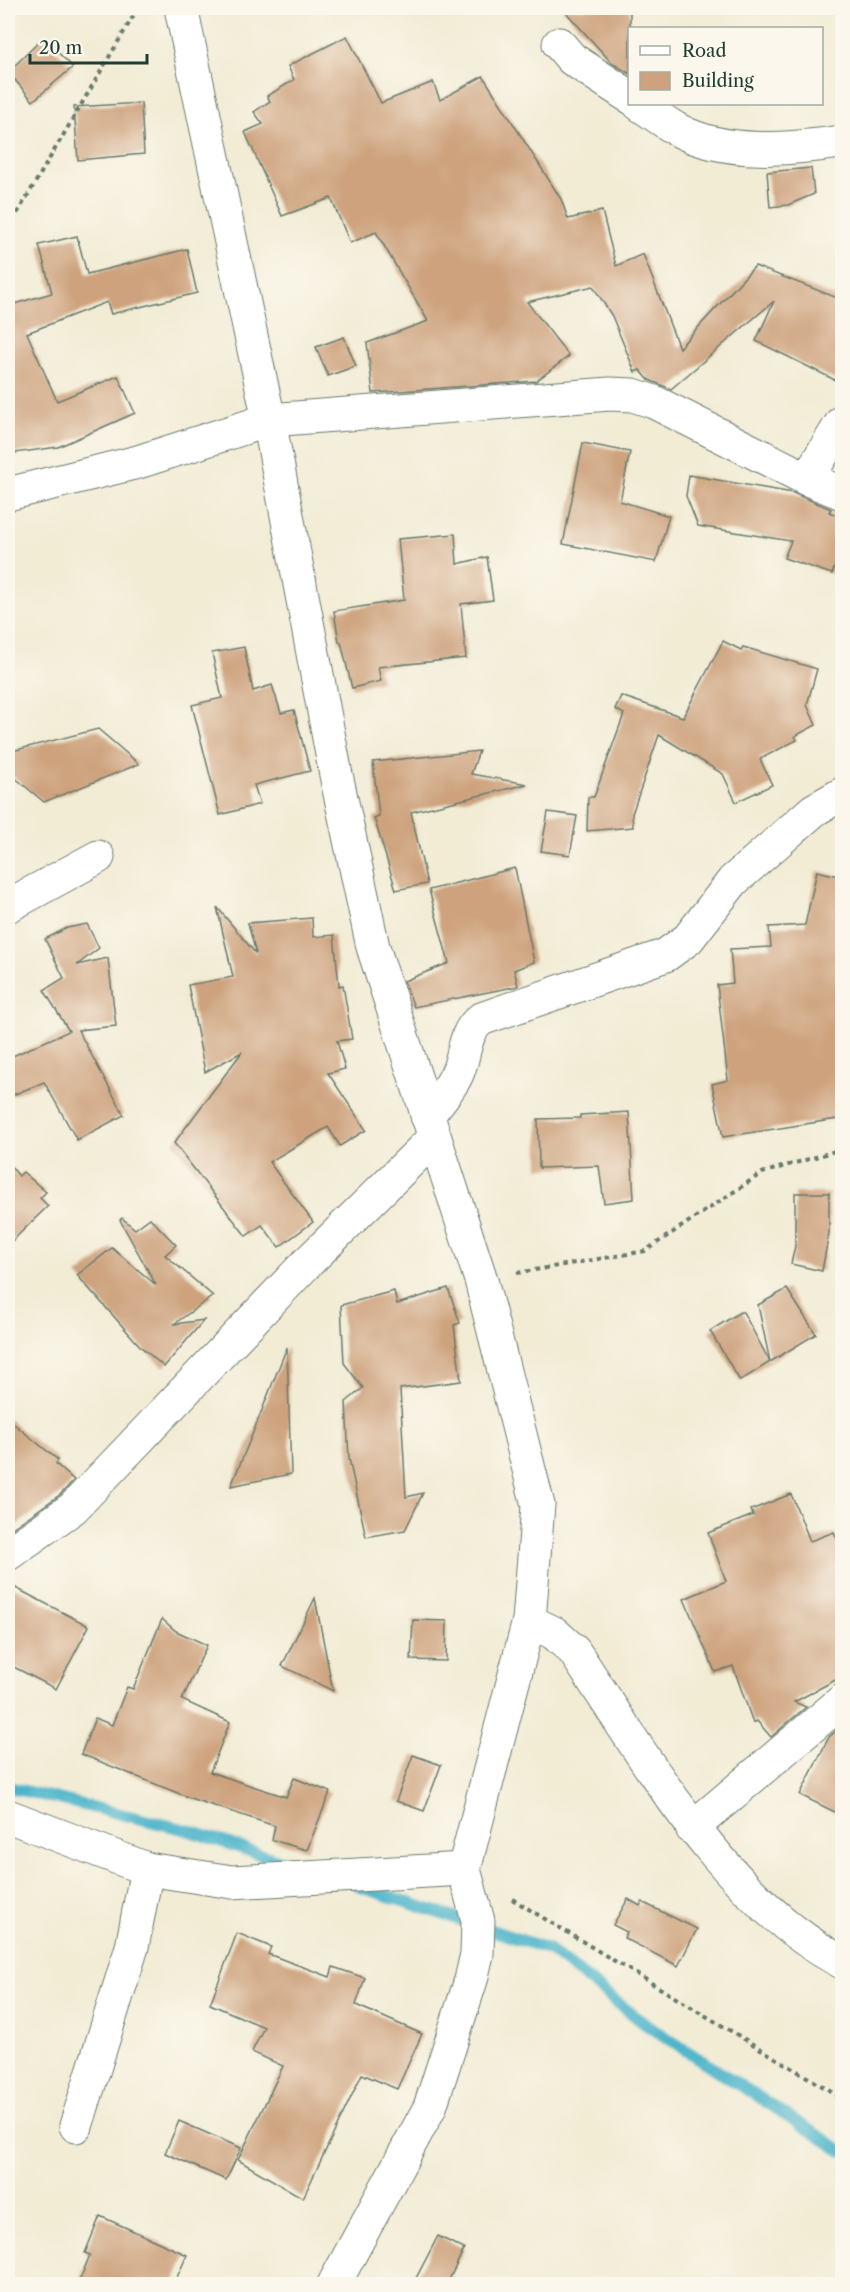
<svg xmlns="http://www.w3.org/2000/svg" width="850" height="2292" font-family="'Libre Caslon Text',serif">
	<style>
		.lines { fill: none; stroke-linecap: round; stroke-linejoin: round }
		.stream { stroke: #4db5cb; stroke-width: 12 }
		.building { fill: #cda27d }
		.minor-casing { stroke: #697a6c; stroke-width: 35 }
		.path { stroke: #697a6c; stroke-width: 4; stroke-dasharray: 4.5 4.5; stroke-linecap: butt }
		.minor { stroke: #fff; stroke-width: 33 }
	</style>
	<rect width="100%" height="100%" fill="#fbf7ec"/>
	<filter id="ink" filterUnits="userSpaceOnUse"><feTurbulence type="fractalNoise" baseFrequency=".0167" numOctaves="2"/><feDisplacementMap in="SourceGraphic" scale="12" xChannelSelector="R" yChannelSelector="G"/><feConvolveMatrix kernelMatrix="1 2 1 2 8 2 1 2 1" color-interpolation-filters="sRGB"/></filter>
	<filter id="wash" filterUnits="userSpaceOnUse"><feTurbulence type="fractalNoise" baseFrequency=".008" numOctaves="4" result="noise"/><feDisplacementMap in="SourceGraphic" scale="24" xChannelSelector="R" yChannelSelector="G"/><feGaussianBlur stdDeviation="1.35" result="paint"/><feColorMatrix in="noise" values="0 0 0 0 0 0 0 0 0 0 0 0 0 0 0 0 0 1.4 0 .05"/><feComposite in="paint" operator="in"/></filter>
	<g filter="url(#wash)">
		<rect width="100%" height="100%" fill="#f2ecd5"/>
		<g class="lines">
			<g class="stream">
				<polyline points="8,1787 187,1830 301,1868"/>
				<polyline points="358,1886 548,1949 645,2024 842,2151"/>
			</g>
		</g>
		<g id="blocks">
			<g class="building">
				<polygon points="562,8 630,8 630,74 612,63"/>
				<polygon points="347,36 381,103 433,82 440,100 483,76 561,199 568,219 602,211 616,266 643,254 679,348 755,266 843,300 843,384 756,341 774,301 671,389 649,380 640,370 635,372 612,316 593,286 527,302 569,356 536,381 373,393 367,343 428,321 376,232 350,243 331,198 282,216 245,132 263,124 254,112 270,101 267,96 294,80 288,66"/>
				<polygon points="43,38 73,67 33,101 8,72"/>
				<polygon points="141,103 144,154 78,160 74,107"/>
				<polygon points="811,168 814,194 788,205 770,207 767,172"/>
				<polygon points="77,236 87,274 187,249 197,293 111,314 107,302 27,333 57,401 118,376 135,413 58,447 8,454 8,289 14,304 52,293 39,245"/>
				<polygon points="344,337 356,366 328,376 316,347"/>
				<polygon points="583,443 630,452 620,501 669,516 656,562 563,544"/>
				<polygon points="689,475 793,493 831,509 829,512 843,518 843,545 832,574 784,558 791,541 698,526 686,496"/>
				<polygon points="455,534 457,564 487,557 493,600 461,604 466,658 378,667 381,681 352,688 341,642 339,642 334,611 404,600 398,539"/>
				<polygon points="723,641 741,650 743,647 817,669 807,705 816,725 795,736 797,740 760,759 772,785 736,802 723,774 659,735 632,814 633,827 587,831 588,797 594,797 624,714 615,709 621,696 683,717"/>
				<polygon points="244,647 253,691 272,685 281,713 294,710 310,771 254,785 260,804 220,815 192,705 222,698 212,653"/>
				<polygon points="98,729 139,764 44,802 8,772 8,752"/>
				<polygon points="479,751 471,774 527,784 411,812 427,884 396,890 374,818 379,816 373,762"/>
				<polygon points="548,812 577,816 570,855 541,851"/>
				<polygon points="515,868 534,962 514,970 518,986 414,1007 404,981 449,963 429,890"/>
				<polygon points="817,871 843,877 843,1118 723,1137 712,1084 728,1080 717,985 733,983 730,949 771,947 769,927 805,925"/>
				<polygon points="217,907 256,954 248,923 312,918 313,937 334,935 339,986 343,985 352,1039 337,1041 345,1069 328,1073 366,1130 340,1146 328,1127 269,1162 313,1222 279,1247 262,1225 246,1236 174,1143 242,1052 205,1072 188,985 233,977"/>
				<polygon points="87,924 99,948 77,965 108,958 116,1026 78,1030 124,1115 77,1140 44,1082 8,1097 8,1058 69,1031 44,990 64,978 45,939 67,928"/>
				<polygon points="629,1112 634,1199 604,1203 599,1166 539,1168 538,1119 580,1118 580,1115"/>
				<polygon points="8,1163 19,1176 23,1172 46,1192 40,1198 48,1206 8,1245"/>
				<polygon points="795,1193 829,1193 829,1233 822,1271 791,1264 795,1246"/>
				<polygon points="122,1218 135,1229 150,1218 176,1245 165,1255 213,1296 174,1324 204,1320 164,1367 140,1346 77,1275 112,1248 156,1285 120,1220"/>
				<polygon points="448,1288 460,1323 454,1325 461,1381 400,1389 406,1497 423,1493 405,1530 366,1537 349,1459 346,1402 363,1388 344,1363 341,1305 394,1291 397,1304"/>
				<polygon points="787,1289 816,1334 770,1362 758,1305"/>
				<polygon points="740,1312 743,1312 770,1362 740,1381 710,1331"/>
				<polygon points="287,1347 291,1474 231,1486 254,1430"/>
				<polygon points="8,1419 58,1460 56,1464 74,1480 61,1494 8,1531"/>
				<polygon points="791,1494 810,1541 834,1532 843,1553 843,1676 794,1702 806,1707 771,1737 757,1721 753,1723 733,1666 715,1672 684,1599 726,1581 708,1533 753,1515 751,1510"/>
				<polygon points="8,1584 89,1626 56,1689 8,1664"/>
				<polygon points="315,1598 333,1691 282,1666"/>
				<polygon points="162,1619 176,1631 207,1645 182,1700 230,1722 210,1772 286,1797 294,1778 330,1792 307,1850 272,1840 275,1826 190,1798 81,1754 95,1718 112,1725 127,1687 133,1689"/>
				<polygon points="413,1620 447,1621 446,1661 411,1660"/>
				<polygon points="843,1725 843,1816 800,1795 829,1737"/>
				<polygon points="413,1755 441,1765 424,1811 396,1801"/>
				<polygon points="628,1899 640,1906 642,1902 697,1929 678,1966 624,1938 627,1932 613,1925"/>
				<polygon points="237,1933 271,1947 268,1954 330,1977 333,1967 365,1978 356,2005 422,2034 397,2089 362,2074 303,2198 238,2160 283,2066 252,2052 264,2027 210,2004"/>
				<polygon points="179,2121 241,2148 226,2180 165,2153"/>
				<polygon points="100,2216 187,2255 174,2284 78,2284 90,2255 85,2253"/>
				<polygon points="438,2236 464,2249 447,2284 413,2284"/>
			</g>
		</g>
	</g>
	<g filter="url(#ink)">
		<use href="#blocks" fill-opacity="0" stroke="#697a6c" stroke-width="1.5"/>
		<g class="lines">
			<g class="minor-casing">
				<g id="minor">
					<path d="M181 8 269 420 335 770 373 947 481 1280 538 1505 529 1621 554 1633 574 1651C645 1757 726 1902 842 1962"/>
					<polyline points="559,44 572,59 630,97"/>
					<path d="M639 104C651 112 664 122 678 130 727 156 790 149 842 142"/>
					<polyline points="807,479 842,422"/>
					<polyline points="8,494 138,462 269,420 610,394 633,395 654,402 807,479 842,493"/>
					<polyline points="8,906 98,857"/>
					<path d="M427 1116C437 1103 450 1089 457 1074 466 1054 463 1033 481 1019L666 955 688 939 733 881 814 810 842 794"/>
					<polyline points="8,1554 73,1508 304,1266 433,1139"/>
					<polyline points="8,1816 147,1869 232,1882 464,1869"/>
					<polyline points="692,1828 842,1701"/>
					<polyline points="76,2126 132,1947 147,1869"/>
					<polyline points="334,2284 430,2107 471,1980 477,1954 478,1921 464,1869 529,1621"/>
				</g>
			</g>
			<g class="path">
				<polyline points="8,229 138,8"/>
				<polyline points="517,1273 645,1251 762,1173 842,1149"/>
				<polyline points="512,1899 842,2098"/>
			</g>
			<use href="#minor" class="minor"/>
		</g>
	</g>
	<rect width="850" height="2292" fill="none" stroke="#fbf7ec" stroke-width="30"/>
	<rect x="628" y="27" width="195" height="78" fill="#fbf7ec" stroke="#a3ada2" stroke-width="1.5"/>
	<rect x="640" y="46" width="30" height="9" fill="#ffffff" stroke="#a3ada2" stroke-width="1.5"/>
	<text x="682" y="57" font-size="18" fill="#1f3d34">Road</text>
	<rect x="640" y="72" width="30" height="18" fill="#cda27d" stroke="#a3ada2" stroke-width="1.5"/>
	<text x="682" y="87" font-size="18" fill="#1f3d34">Building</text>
	<path d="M30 54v9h117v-9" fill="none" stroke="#1f3d34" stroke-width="3"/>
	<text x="39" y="54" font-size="18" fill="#1f3d34" stroke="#fbf7ec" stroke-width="4.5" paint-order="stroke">20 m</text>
</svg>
